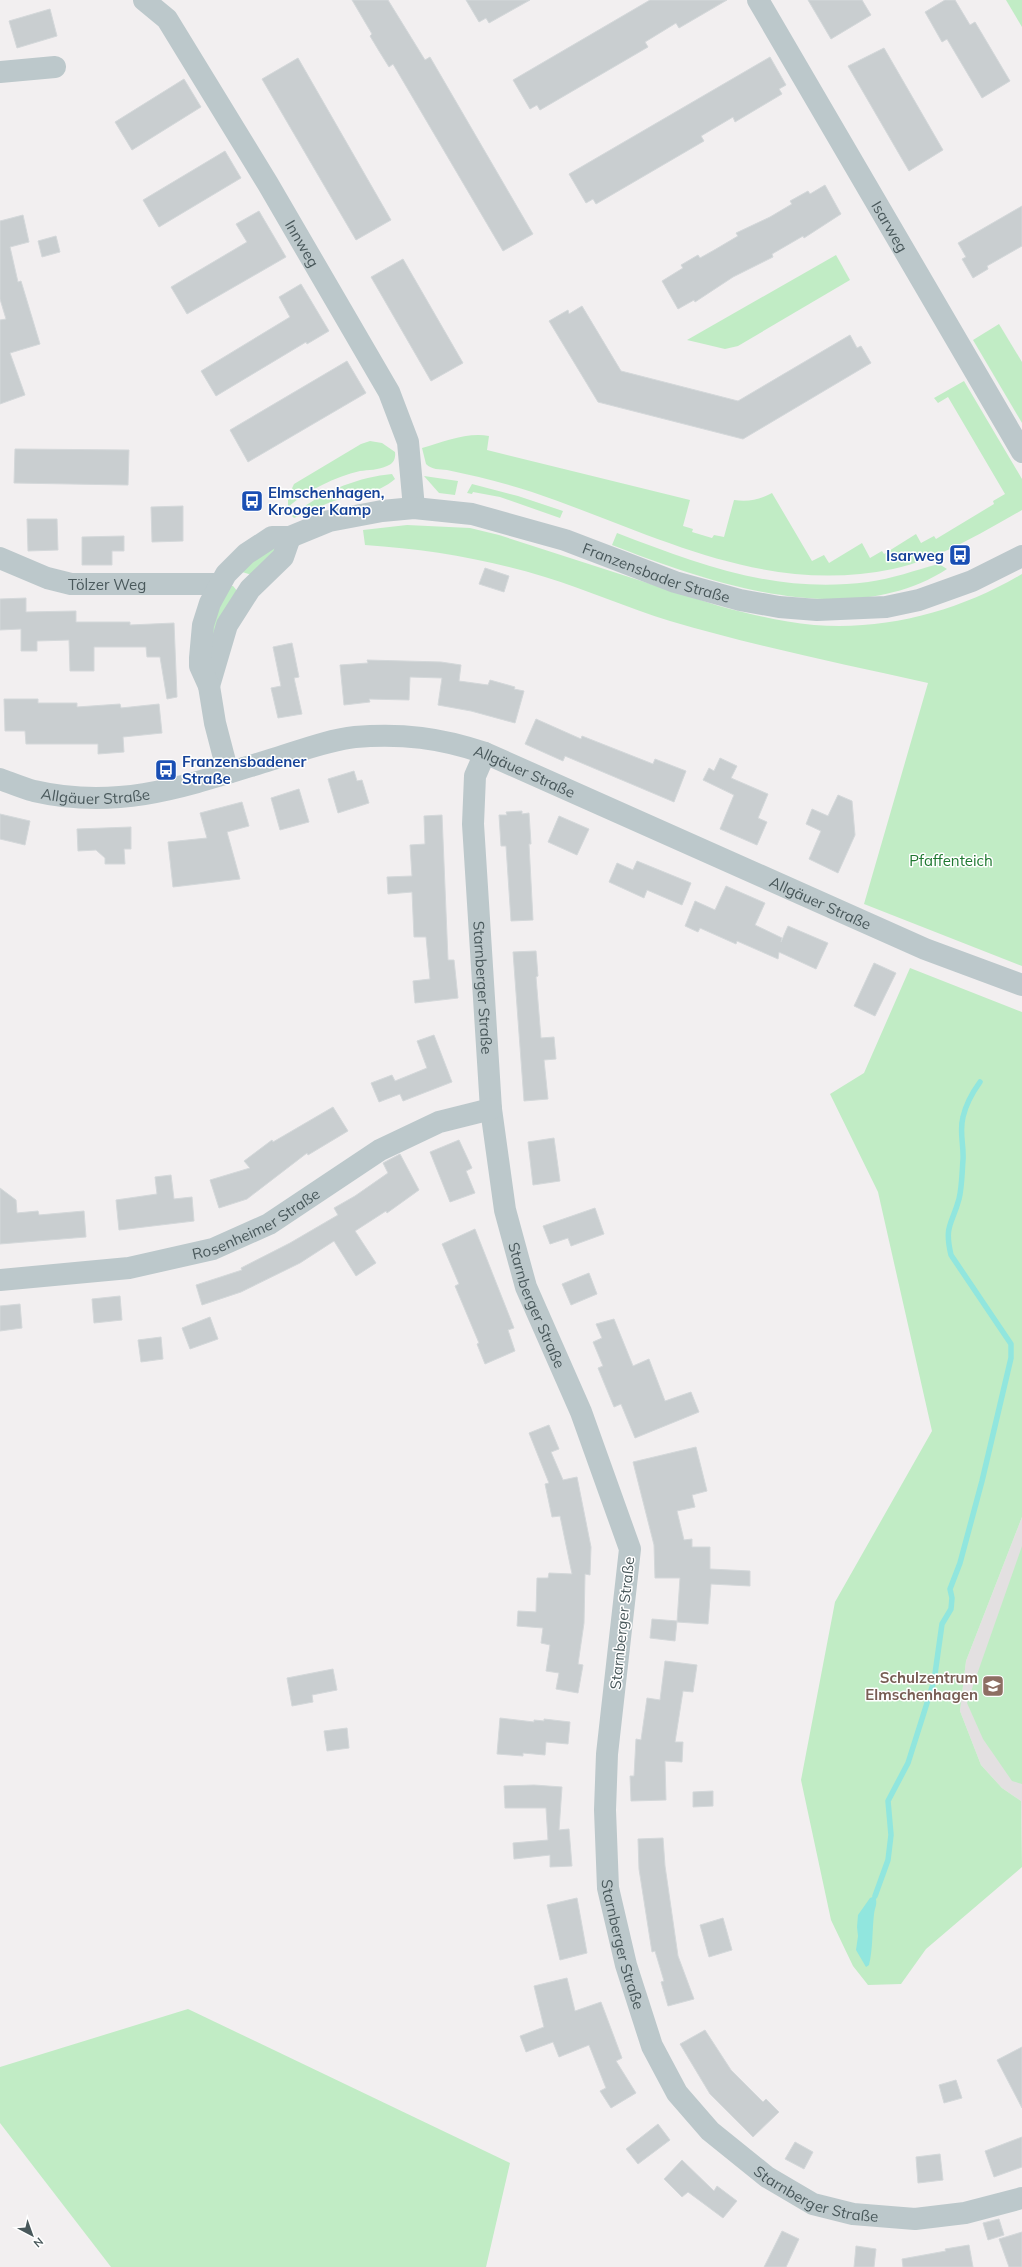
<svg xmlns="http://www.w3.org/2000/svg" width="1022" height="2267" font-family="Mulish,sans-serif">
	<style>
		.education { fill: #e3e0e1 }
		.green { fill: #c1ecc5 }
		.water { fill: #91e6de }
		.lines { fill: none; stroke-linecap: round; stroke-linejoin: round }
		.stream { stroke: #91e6de; stroke-width: 5.5 }
		.building { fill: #c9ced0; stroke: #d4d8da }
		.minor { stroke: #bcc8cb; stroke-width: 22 }
		.labels { text-anchor: middle; dominant-baseline: central; stroke-width: 3; stroke-linejoin: round; paint-order: stroke }
		.street-label { font-size: 15px; fill: #49585b; stroke: #fff }
		.transit-label { font-size: 15px; font-weight: bold; fill: #164399; stroke: #fff; text-anchor: start }
		.park-label { font-size: 15px; fill: #1e7830; stroke: #fff }
		.education-label { font-size: 15px; font-weight: bold; fill: #785e54; stroke: #fff; text-anchor: end }
	</style>
	<rect width="100%" height="100%" fill="#f2eff0"/>
	<polygon class="education" points="1022,1517 1022,1854 1021,1801 1002,1788 981,1765 960,1711 966,1661"/>
	<g class="green">
		<polygon points="1006,0 1022,0 1022,27"/>
		<polygon points="836,255 850,280 738,346 725,349 687,340"/>
		<polygon points="999,324 1022,362 1022,423 973,340"/>
		<path d="M964 381 1022 479V510C981 533 939 559 893 569 761 596 653 533 532 492 504 483 476 476 447 470 439 469 432 470 426 464L422 448C444 442 467 432 489 436L487 450 690 500 683 526 693 529 692 532 712 538 714 535 724 537 734 500C748 502 759 500 772 493L812 561 824 555 829 563 862 543 870 558 882 551 884 554 916 534 921 543 934 536 936 539 994 504 993 501 1005 494 948 397 938 403 934 398Z"/>
		<path d="M370 441 382 443 395 452C396 459 393 464 387 466 379 470 368 470 360 471 335 477 308 490 288 507V497L294 484 361 444Z"/>
		<path d="M392 474 395 479C377 495 355 494 334 501 320 506 307 513 294 518L292 516C319 493 357 477 392 474Z"/>
		<polygon points="424,476 458,481 455,495 439,493"/>
		<polygon points="472,484 518,496 563,511 560,518 500,497 473,492 472,494 467,493"/>
		<path d="M407 525 470 528 499 535 719 606C750 614 781 622 814 625 886 631 960 611 1022 574V966L864 904 928 683C842 664 755 646 670 621 628 608 587 590 545 577 486 559 427 549 365 545L363 530Z"/>
		<path d="M617 533C701 565 776 594 868 582 892 579 915 570 939 564L947 569C850 632 709 583 612 545Z"/>
		<polygon points="286,539 252,575 242,572 240,567"/>
		<polygon points="228,586 233,586 238,592 215,642 209,624"/>
		<polygon points="910,968 1022,1012 1022,1517 966,1661 960,1711 981,1765 1002,1788 1021,1801 1022,1867 926,1949 901,1984 868,1985 853,1966 831,1920 801,1780 835,1602 932,1431 878,1192 830,1094 864,1073"/>
		<polygon points="1022,1546 1022,1784 1012,1781 983,1739 967,1703"/>
		<polygon points="188,2009 510,2163 486,2267 111,2267 0,2123 0,2067"/>
	</g>
	<path class="water" d="M875 1896C878 1904 875 1906 874 1914 872 1931 873 1948 869 1965L866 1967 856 1950 858 1936 857 1927 858 1915 870 1898Z"/>
	<g class="lines">
		<path class="stream" d="M875 1896 888 1860 891 1835 888 1801 908 1763 934 1681 942 1624 951 1609 952 1598 950 1589 960 1563 982 1481 1011 1358V1344L951 1255C944 1225 952 1225 959 1199 962 1187 962 1172 963 1160 964 1145 959 1132 963 1117 966 1104 972 1093 980 1082"/>
	</g>
	<g class="building">
		<polygon points="352,0 388,0 425,60 430,57 533,234 503,251 393,64 389,67 379,51 370,36 372,34"/>
		<polygon points="466,0 530,0 489,23 486,18 479,22"/>
		<polygon points="650,0 727,0 679,28 676,23 663,31 645,42 648,47 540,110 537,105 530,109 513,80"/>
		<polygon points="808,0 862,0 871,15 831,39"/>
		<polygon points="945,0 955,0 970,25 975,22 1010,81 982,98 947,39 942,42 925,12"/>
		<polygon points="50,9 57,36 17,48 9,21"/>
		<polygon points="884,48 943,150 909,171 848,66"/>
		<polygon points="770,57 786,85 779,89 782,94 735,122 733,117 701,136 704,141 596,204 593,199 586,203 569,174"/>
		<polygon points="298,58 391,220 356,240 262,79"/>
		<polygon points="184,79 201,107 132,150 115,122"/>
		<polygon points="225,151 241,178 159,227 143,200"/>
		<polygon points="825,185 841,214 804,238 803,236 772,254 773,257 733,277 695,302 694,300 678,309 662,281 683,268 681,265 698,255 700,258 716,249 738,236 736,233 770,217 792,204 790,201 808,191 810,194"/>
		<polygon points="1022,206 1022,246 987,266 988,269 973,278 962,259 966,257 958,243"/>
		<polygon points="259,211 286,257 187,314 171,287 247,242 236,224"/>
		<polygon points="23,215 29,242 10,247 18,282 21,281 40,344 10,353 25,395 0,404 0,320 6,319 0,299 0,221"/>
		<polygon points="56,236 60,252 42,257 38,241"/>
		<polygon points="403,259 463,363 431,381 371,277"/>
		<polygon points="301,284 329,331 307,344 306,342 216,396 201,371 290,317 279,297"/>
		<polygon points="582,306 621,371 738,401 850,335 857,348 861,346 871,363 743,439 598,402 549,321 568,310 569,314"/>
		<polygon points="347,361 366,393 248,462 230,430"/>
		<polygon points="15,449 129,450 128,485 14,483"/>
		<polygon points="183,506 183,541 152,542 151,507"/>
		<polygon points="27,519 57,519 58,550 28,551"/>
		<polygon points="124,536 124,551 112,551 112,565 82,565 82,537"/>
		<polygon points="485,568 509,576 504,592 479,584"/>
		<polygon points="26,598 26,612 76,611 76,622 130,622 130,625 174,623 177,697 167,699 160,657 147,657 146,647 94,647 94,671 70,671 69,640 37,641 37,651 21,651 21,629 0,630 0,599"/>
		<polygon points="292,643 299,677 294,678 302,714 278,718 271,688 281,686 273,647"/>
		<polygon points="367,660 441,662 461,665 459,681 488,685 490,680 515,687 514,689 524,691 515,723 471,711 438,705 442,678 410,677 409,700 369,699 370,702 344,705 340,665 368,663"/>
		<polygon points="4,699 38,699 38,703 77,703 77,707 120,704 121,708 159,704 162,733 123,737 124,752 98,754 98,744 26,744 25,731 5,731"/>
		<polygon points="536,719 581,739 582,736 653,764 655,759 686,771 674,802 565,756 563,761 525,744"/>
		<polygon points="720,758 737,766 731,778 768,794 758,818 767,822 757,845 720,829 734,795 703,780 709,768 714,771"/>
		<polygon points="354,771 357,781 362,780 369,803 338,813 328,779"/>
		<polygon points="299,789 309,822 280,830 271,798"/>
		<polygon points="838,795 852,801 855,835 838,873 809,859 821,831 806,824 812,809 828,816"/>
		<polygon points="242,802 249,826 227,832 240,879 173,887 168,842 207,838 200,813"/>
		<polygon points="522,811 522,814 529,813 531,844 529,844 533,920 511,921 506,846 501,846 499,815 507,815 506,812"/>
		<polygon points="0,814 30,821 25,845 0,839"/>
		<polygon points="442,815 448,960 454,960 458,998 415,1003 413,981 430,979 426,937 414,937 412,892 388,894 387,877 412,876 410,845 425,844 424,816"/>
		<polygon points="559,816 589,829 577,855 548,842"/>
		<polygon points="131,827 131,849 124,849 125,864 105,864 105,858 96,850 78,851 77,829"/>
		<polygon points="637,861 691,883 682,905 647,890 644,898 609,882 617,863 633,870"/>
		<polygon points="726,886 765,903 755,925 782,938 781,942 788,926 828,943 816,969 779,952 778,959 737,941 736,944 700,928 698,932 685,926 695,901 715,910"/>
		<polygon points="536,951 538,976 536,977 541,1038 554,1037 556,1059 544,1060 548,1099 524,1101 513,952"/>
		<polygon points="874,963 896,973 875,1016 854,1006"/>
		<polygon points="434,1035 452,1082 403,1101 400,1094 379,1102 371,1083 392,1075 395,1081 427,1068 417,1041"/>
		<polygon points="333,1107 348,1131 308,1155 307,1153 247,1199 219,1208 210,1180 250,1168 244,1161 272,1140 273,1142"/>
		<polygon points="554,1138 560,1181 533,1185 528,1142"/>
		<polygon points="459,1140 472,1168 466,1171 475,1193 450,1202 430,1152"/>
		<polygon points="400,1154 419,1190 387,1213 386,1211 355,1231 376,1263 356,1276 334,1241 300,1263 241,1292 202,1305 196,1285 242,1270 241,1268 290,1243 338,1215 334,1208 355,1196 388,1173 383,1163"/>
		<polygon points="171,1175 174,1199 192,1197 194,1221 119,1230 116,1200 157,1194 155,1177"/>
		<polygon points="0,1188 16,1200 17,1213 38,1211 39,1215 84,1211 86,1237 0,1244"/>
		<polygon points="595,1208 604,1234 571,1246 568,1238 550,1244 543,1226"/>
		<polygon points="475,1229 514,1328 508,1330 515,1351 485,1364 477,1344 479,1343 455,1286 459,1284 442,1244"/>
		<polygon points="589,1273 597,1294 571,1305 562,1284"/>
		<polygon points="120,1296 122,1320 94,1323 92,1299"/>
		<polygon points="20,1304 22,1328 0,1331 0,1306"/>
		<polygon points="210,1317 218,1339 190,1349 182,1328"/>
		<polygon points="614,1319 633,1366 649,1359 665,1401 691,1392 699,1412 635,1438 621,1404 614,1407 598,1368 603,1366 593,1342 602,1338 596,1324"/>
		<polygon points="161,1337 163,1359 141,1362 138,1340"/>
		<polygon points="549,1425 559,1449 551,1452 563,1480 577,1477 591,1547 590,1575 585,1574 584,1623 578,1664 583,1665 578,1693 556,1689 559,1673 546,1671 550,1645 541,1643 543,1628 517,1626 518,1611 536,1612 537,1578 548,1578 549,1573 572,1574 560,1516 552,1517 545,1484 549,1483 529,1433"/>
		<polygon points="696,1447 707,1491 692,1495 695,1507 677,1511 684,1540 692,1539 692,1547 710,1547 710,1569 750,1571 750,1586 711,1584 708,1624 677,1622 680,1578 655,1578 654,1545 633,1462"/>
		<polygon points="652,1619 677,1621 675,1641 650,1638"/>
		<polygon points="665,1661 697,1665 693,1692 683,1691 675,1742 683,1742 682,1762 665,1761 666,1800 631,1801 630,1776 634,1776 636,1739 641,1740 647,1698 660,1700"/>
		<polygon points="333,1669 337,1690 312,1695 313,1702 292,1706 287,1678"/>
		<polygon points="500,1718 534,1722 534,1720 544,1721 544,1719 570,1722 568,1744 546,1742 545,1755 523,1753 523,1756 497,1754"/>
		<polygon points="347,1728 349,1748 327,1751 324,1731"/>
		<polygon points="534,1785 562,1787 559,1830 569,1829 572,1866 550,1867 550,1855 514,1859 513,1843 548,1840 546,1808 505,1808 504,1786"/>
		<polygon points="713,1791 713,1806 693,1807 693,1792"/>
		<polygon points="663,1838 665,1866 678,1956 694,1999 668,2006 661,1982 664,1981 655,1951 652,1952 639,1869 638,1839"/>
		<polygon points="577,1898 587,1953 560,1960 547,1905"/>
		<polygon points="723,1918 732,1950 709,1957 700,1925"/>
		<polygon points="567,1978 575,2011 601,2002 622,2058 616,2061 636,2093 611,2108 600,2091 606,2088 589,2045 559,2057 553,2042 526,2052 520,2036 544,2027 534,1986"/>
		<polygon points="705,2030 731,2070 763,2102 766,2099 779,2112 753,2137 710,2094 680,2044"/>
		<polygon points="1022,2047 1022,2108 997,2060"/>
		<polygon points="956,2080 962,2098 944,2103 939,2085"/>
		<polygon points="658,2124 670,2140 638,2164 626,2149"/>
		<polygon points="1022,2137 1022,2167 994,2177 985,2151"/>
		<polygon points="795,2142 813,2152 804,2169 785,2159"/>
		<polygon points="940,2154 943,2180 918,2183 916,2157"/>
		<polygon points="682,2160 714,2191 717,2186 737,2201 723,2218 688,2192 682,2197 664,2179"/>
		<polygon points="999,2219 1004,2235 988,2240 983,2223"/>
		<polygon points="782,2231 799,2239 786,2267 764,2267"/>
		<polygon points="1022,2232 1022,2267 1009,2267 999,2239"/>
		<polygon points="969,2245 973,2267 903,2267 902,2259 946,2251 945,2249"/>
		<polygon points="856,2246 876,2249 874,2267 854,2267"/>
	</g>
	<g class="lines">
		<g class="minor">
			<path id="s1" d="M144 0 167 19 268 184 389 392 408 442 414 508"/>
			<path id="s2" d="M758 0 1022 452"/>
			<polyline points="0,72 55,67"/>
			<path id="s3" d="M0 558 47 578 71 584H219"/>
			<polyline points="209,686 227,625 250,589 283,557 290,537"/>
			<path id="s4" d="M485 753 475 776 473 824 491 1109 505 1210 526 1287 581 1412 630 1549 607 1754 605 1810 608 1888 626 1965 652 2046 677 2093 710 2131 767 2177 813 2204 853 2214 915 2219 965 2213 1022 2198"/>
			<path id="s5" d="M228 773 215 723 209 686 200 666V658L203 625 210 603 226 574 246 554 272 537H290L329 521 382 511 414 508 472 514 565 540 675 582 740 600 779 607 817 610 886 607 919 600 972 581 1022 556"/>
			<path id="s6" d="M0 779C11 783 23 788 34 791 120 811 189 785 270 760 297 752 327 740 355 737 402 733 441 738 485 753L925 949 1022 985"/>
			<path id="s7" d="M0 1280 129 1268 213 1249 269 1224 380 1150 439 1122 491 1109"/>
		</g>
	</g>
	<defs>
		<g id="bus-square" transform="scale(1.15)"><rect x="-9" y="-9" width="18" height="18" rx="4" fill="#1a4fb4" stroke="#fff"/><path d="M-5-6H5V4H4V6H2V4H-2V6H-4V4H-5ZM-3.5-4V0h7V-4ZM-3.5 1.2v1.5H-2V1.2ZM2 1.2v1.5H3.5V1.2Z" fill="#fff"/></g>
		<g id="school-square" transform="scale(1.15)"><rect x="-9" y="-9" width="18" height="18" rx="4" fill="#8d6e63" stroke="#fff"/><path d="M0-5L7-2L0 1L-7-2ZM-4 1L0 2.5L4 1V4Q0 6-4 4Z" fill="#fff"/></g>
	</defs>
	<g fill-rule="evenodd">
		<use href="#bus-square" x="252" y="501"/>
		<use href="#bus-square" x="960" y="555"/>
		<use href="#bus-square" x="166" y="770"/>
		<use href="#school-square" x="993" y="1686"/>
	</g>
	<g class="labels">
		<g class="street-label">
			<text stroke="none"><textPath href="#s2" startOffset="262">Isarweg</textPath></text>
			<text stroke="none"><textPath href="#s1" startOffset="292">Innweg</textPath></text>
			<text stroke="none"><textPath href="#s5" startOffset="666">Franzensbader Straße</textPath></text>
			<text stroke="none"><textPath href="#s3" startOffset="112">Tölzer Weg</textPath></text>
			<text stroke="none"><textPath href="#s6" startOffset="541">Allgäuer Straße</textPath></text>
			<text stroke="none"><textPath href="#s6" startOffset="98">Allgäuer Straße</textPath></text>
			<text stroke="none"><textPath href="#s6" startOffset="865">Allgäuer Straße</textPath></text>
			<text stroke="none"><textPath href="#s4" startOffset="237">Starnberger Straße</textPath></text>
			<text stroke="none"><textPath href="#s7" startOffset="265">Rosenheimer Straße</textPath></text>
			<text stroke="none"><textPath href="#s4" startOffset="561">Starnberger Straße</textPath></text>
			<text transform="translate(622 1623) rotate(-84)">Starnberger Straße</text>
			<text stroke="none"><textPath href="#s4" startOffset="1221">Starnberger Straße</textPath></text>
			<text stroke="none"><textPath href="#s4" startOffset="1557">Starnberger Straße</textPath></text>
		</g>
		<g class="transit-label">
			<text x="268" y="492">Elmschenhagen,<tspan x="268" dy="17">Krooger Kamp</tspan></text>
			<text x="944" y="555" text-anchor="end">Isarweg</text>
			<text x="182" y="761">Franzensbadener<tspan x="182" dy="17">Straße</tspan></text>
		</g>
		<g class="park-label">
			<text x="951" y="860">Pfaffenteich</text>
		</g>
		<g class="education-label">
			<text x="978" y="1677">Schulzentrum<tspan x="978" dy="17">Elmschenhagen</tspan></text>
		</g>
	</g>
	<g transform="translate(32 2235) rotate(139)" stroke="#ffffff" stroke-width="3" paint-order="stroke">
	<path d="M0-3L7 15L0 10L-7 15Z" fill="#49585b"/>
	<text y="-6" font-size="11" font-weight="bold" text-anchor="middle" fill="#49585b">N</text>
	</g>
</svg>
